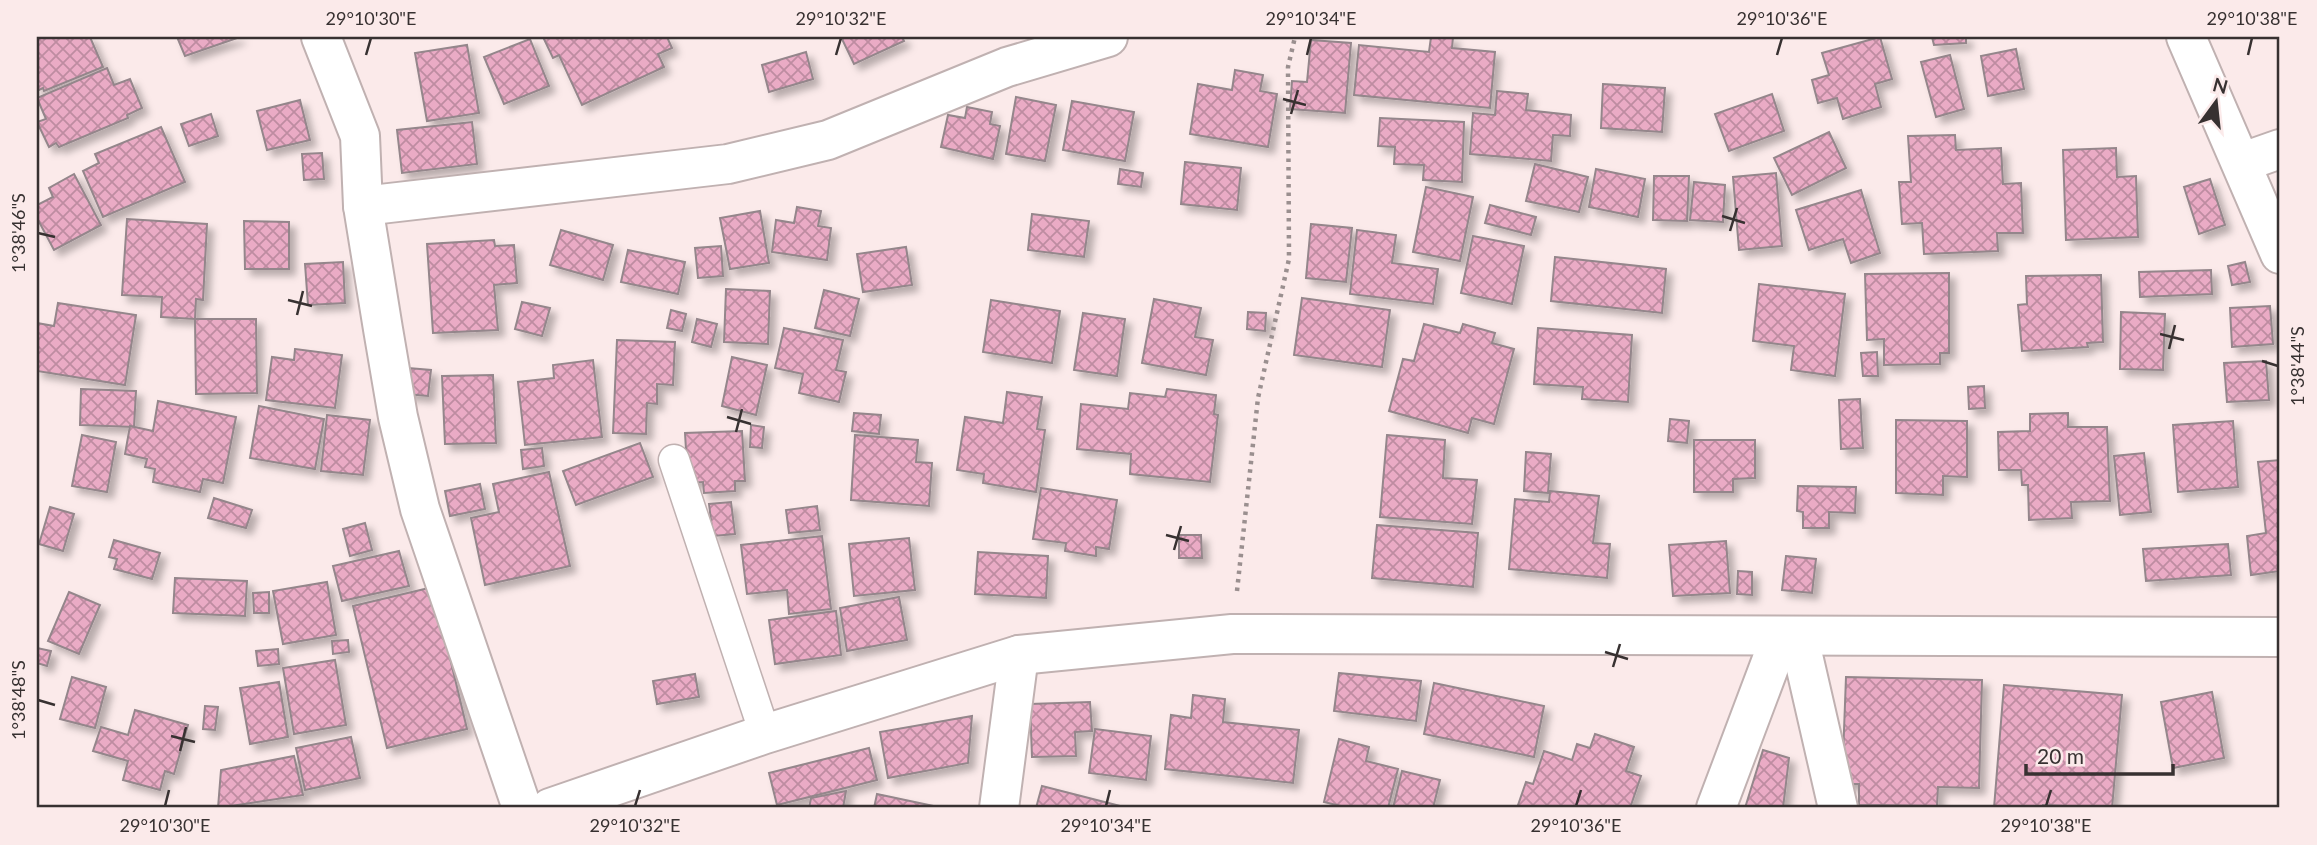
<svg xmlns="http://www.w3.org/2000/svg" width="2317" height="845" font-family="Lato,sans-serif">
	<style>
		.building { fill: url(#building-cross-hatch); stroke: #94868b; stroke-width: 2; filter: url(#shadow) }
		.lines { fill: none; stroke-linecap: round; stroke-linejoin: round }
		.service-casing { stroke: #c0b1b1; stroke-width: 33 }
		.minor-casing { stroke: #c0b1b1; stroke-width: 42 }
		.path { stroke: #9a8f8f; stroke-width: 4.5; stroke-dasharray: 3.5 5; stroke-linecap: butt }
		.service { stroke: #fff; stroke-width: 30 }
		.minor { stroke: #fff; stroke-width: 38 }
		.ticks { fill: none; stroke: #373131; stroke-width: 2.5 }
		.neatline { fill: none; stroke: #373131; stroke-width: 2.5 }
		.ticks-label { font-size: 18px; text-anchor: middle; fill: #373131 }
	</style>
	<defs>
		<pattern id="building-cross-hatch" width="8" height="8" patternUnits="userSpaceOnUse" patternTransform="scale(1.75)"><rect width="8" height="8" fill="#eaabc5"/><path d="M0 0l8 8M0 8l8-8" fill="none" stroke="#be8ca1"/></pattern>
		<filter id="shadow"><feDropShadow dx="6" dy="6" stdDeviation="3.5" flood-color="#0004"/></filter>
	</defs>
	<rect width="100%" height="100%" fill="#fbeaea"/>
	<g class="building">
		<polygon points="37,37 90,37 103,67 44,91 43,88 37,91"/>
		<polygon points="177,37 240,37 185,56"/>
		<polygon points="543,37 667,37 672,48 658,54 664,67 582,105 559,55 553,58"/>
		<polygon points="841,37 902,37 904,41 854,64"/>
		<polygon points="1431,37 1453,37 1452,48 1495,52 1490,108 1354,95 1359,45 1429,52"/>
		<polygon points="1880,37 1892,79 1875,84 1881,107 1843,119 1837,98 1818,103 1812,80 1829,75 1822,53"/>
		<polygon points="1932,37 1966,37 1966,43 1934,45"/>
		<polygon points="530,39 549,86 504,104 484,57"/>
		<polygon points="1311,40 1351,43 1345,113 1290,109 1292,81 1307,82"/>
		<polygon points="467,45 479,113 427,121 415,53"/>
		<polygon points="2016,49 2024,89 1988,96 1981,56"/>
		<polygon points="806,52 813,79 769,92 762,65"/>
		<polygon points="1950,55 1964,109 1936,117 1921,62"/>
		<polygon points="107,68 114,85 130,79 142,108 127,115 128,118 59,147 56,143 49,147 37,122 46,119 37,98"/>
		<polygon points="1235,70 1263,75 1260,91 1277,94 1268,147 1190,134 1198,84 1232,90"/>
		<polygon points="1603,84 1665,88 1662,132 1601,128"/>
		<polygon points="1497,91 1528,94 1526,110 1571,115 1570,136 1553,135 1551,161 1470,154 1473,113 1495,115"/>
		<polygon points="1772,94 1784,131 1729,151 1715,114"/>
		<polygon points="1016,97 1056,105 1045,161 1006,154"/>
		<polygon points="300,100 310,140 267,150 257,111"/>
		<polygon points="1072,101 1134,112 1125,161 1063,150"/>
		<polygon points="967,107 992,112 990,124 1000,126 993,159 941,147 948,115 965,118"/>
		<polygon points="211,114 218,136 189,146 181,124"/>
		<polygon points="1380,118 1464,122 1462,182 1423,180 1424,165 1394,164 1395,147 1378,146"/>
		<polygon points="472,122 477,164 402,173 397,130"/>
		<polygon points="161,127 185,182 103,217 83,171 99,163 95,154"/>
		<polygon points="1829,132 1846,168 1792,195 1774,158"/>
		<polygon points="1955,135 1956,150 2001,148 2003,184 2021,183 2023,233 1997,233 1998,251 1924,254 1922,223 1902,224 1899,182 1911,182 1908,136"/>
		<polygon points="2116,148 2117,177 2136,176 2138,237 2066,240 2063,150"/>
		<polygon points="322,153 324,179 304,180 302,154"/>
		<polygon points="1185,162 1241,168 1237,210 1181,204"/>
		<polygon points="1535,164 1588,177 1579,212 1526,201"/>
		<polygon points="1120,169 1143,173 1141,187 1118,184"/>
		<polygon points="1596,169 1645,179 1638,217 1589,207"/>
		<polygon points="1776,173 1782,246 1739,250 1733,177"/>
		<polygon points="74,174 101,225 54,250 37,218 37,205 53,197 49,188"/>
		<polygon points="1654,176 1689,176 1687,221 1653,220"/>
		<polygon points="2210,179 2225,225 2199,234 2184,187"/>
		<polygon points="1694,182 1725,185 1723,222 1690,220"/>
		<polygon points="1426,187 1473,197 1460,261 1413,252"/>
		<polygon points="1861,190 1880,253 1851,263 1843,239 1809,250 1796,210"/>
		<polygon points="1490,205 1536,217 1531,235 1485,223"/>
		<polygon points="797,207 821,211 818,226 831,228 827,260 772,252 776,220 794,223"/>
		<polygon points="760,211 769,263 730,269 720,218"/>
		<polygon points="1032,214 1089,221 1084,257 1028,250"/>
		<polygon points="127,219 207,224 203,300 196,299 195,319 161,317 162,297 122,295"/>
		<polygon points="244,221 289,222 289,269 245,269"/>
		<polygon points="1311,224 1352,228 1346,282 1306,278"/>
		<polygon points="561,230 613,245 603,280 550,265"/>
		<polygon points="1357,230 1396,235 1392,263 1438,269 1433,304 1350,294"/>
		<polygon points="1473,236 1524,246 1512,304 1461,293"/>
		<polygon points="494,240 495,246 514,245 517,283 494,285 498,330 433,333 427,244"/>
		<polygon points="721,246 723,276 698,278 695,248"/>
		<polygon points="906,247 912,285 863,292 857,254"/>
		<polygon points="628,250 685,262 678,294 621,282"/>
		<polygon points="1555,257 1666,269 1662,313 1551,301"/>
		<polygon points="343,262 345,303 308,305 305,264"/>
		<polygon points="2245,262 2250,282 2232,285 2228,266"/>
		<polygon points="2211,270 2212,294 2140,297 2139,272"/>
		<polygon points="1949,273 1949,353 1940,353 1940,364 1884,365 1884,339 1867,340 1865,274"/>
		<polygon points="2101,275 2103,342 2087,343 2088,347 2022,351 2018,305 2027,304 2026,276"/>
		<polygon points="1759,284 1845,294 1835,376 1791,370 1794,346 1753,341"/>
		<polygon points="726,289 770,291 768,344 724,342"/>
		<polygon points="824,290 859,299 850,336 815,328"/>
		<polygon points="1302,298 1390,310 1382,367 1294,355"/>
		<polygon points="1154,299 1201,308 1195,337 1213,340 1206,375 1142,363"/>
		<polygon points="991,300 1060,311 1052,363 983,352"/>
		<polygon points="522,302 550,308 542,336 515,329"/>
		<polygon points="58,303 136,315 125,385 37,371 37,323 54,326"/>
		<polygon points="2270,306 2273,344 2232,347 2230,308"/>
		<polygon points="671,310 686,314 682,331 667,328"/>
		<polygon points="1248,312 1266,313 1265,331 1247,329"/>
		<polygon points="2121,312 2165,314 2163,370 2120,369"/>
		<polygon points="1083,313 1125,319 1117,376 1074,370"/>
		<polygon points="195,319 256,319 257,393 196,394"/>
		<polygon points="697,319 717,324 711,347 692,342"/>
		<polygon points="1424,324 1460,333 1463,324 1495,333 1492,343 1514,349 1494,424 1472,418 1468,433 1389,411 1403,359 1414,361"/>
		<polygon points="784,328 843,340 836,370 846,372 839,402 799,393 803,374 775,368"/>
		<polygon points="1538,328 1632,335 1628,402 1582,399 1583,387 1534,384"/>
		<polygon points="617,340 675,342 673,385 657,384 657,404 647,403 646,434 613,433"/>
		<polygon points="295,349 342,355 335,408 266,400 272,357 294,360"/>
		<polygon points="1877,352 1878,376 1863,376 1861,353"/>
		<polygon points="732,357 767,365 756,415 722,406"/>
		<polygon points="593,360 602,437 525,445 518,382 554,378 553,365"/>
		<polygon points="2266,361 2269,400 2227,402 2224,363"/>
		<polygon points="408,368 431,370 428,396 406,394"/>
		<polygon points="493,375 496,443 445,444 442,376"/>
		<polygon points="1984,386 1985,408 1969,409 1968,387"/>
		<polygon points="81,389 136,391 134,427 80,425"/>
		<polygon points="1167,389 1216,395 1214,414 1218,415 1210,482 1130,474 1131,454 1077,449 1081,404 1128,409 1130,393 1165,397"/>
		<polygon points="1007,392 1042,397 1037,429 1045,430 1036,492 983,483 984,474 957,470 965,417 1003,423"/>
		<polygon points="1860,399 1863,448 1841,449 1839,400"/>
		<polygon points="158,401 236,417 223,483 203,479 200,492 153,482 155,469 145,467 147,459 125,454 130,426 153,431"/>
		<polygon points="259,406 324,419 315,469 250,458"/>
		<polygon points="854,413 881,415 879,434 852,431"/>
		<polygon points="2068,413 2068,427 2107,427 2110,501 2071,502 2072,518 2029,520 2028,485 2022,485 2021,470 1999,470 1998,432 2030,431 2030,414"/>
		<polygon points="327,415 370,420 363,475 321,471"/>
		<polygon points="1670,419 1689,421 1687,443 1668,441"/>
		<polygon points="1896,420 1967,421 1967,477 1943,476 1943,495 1896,493"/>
		<polygon points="2233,421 2238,487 2178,492 2173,425"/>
		<polygon points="751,425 764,427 762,448 750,447"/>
		<polygon points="742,431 745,481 735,481 735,491 704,493 703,482 688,483 685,433"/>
		<polygon points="82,435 116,442 107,492 72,486"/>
		<polygon points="855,435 918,440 916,462 932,463 929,506 851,500"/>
		<polygon points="1387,435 1445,440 1443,478 1477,480 1472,524 1380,517"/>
		<polygon points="1694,440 1755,440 1755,478 1733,479 1733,492 1694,492"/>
		<polygon points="640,443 653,477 576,505 563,471"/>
		<polygon points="542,448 544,466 523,469 521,450"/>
		<polygon points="1526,452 1551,454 1548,493 1524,491"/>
		<polygon points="2144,453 2151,512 2120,515 2114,456"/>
		<polygon points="2280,460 2280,571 2251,575 2247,536 2266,533 2258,462"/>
		<polygon points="549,472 570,566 485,585 471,518 499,512 493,484"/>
		<polygon points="480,484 485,509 450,516 445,491"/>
		<polygon points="1798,486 1856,487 1855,513 1829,512 1829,528 1803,528 1803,512 1797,511"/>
		<polygon points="1041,488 1117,500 1109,549 1096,547 1096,556 1065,551 1066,543 1033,539"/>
		<polygon points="1550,491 1599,496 1593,543 1610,544 1607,578 1509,569 1515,499 1549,502"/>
		<polygon points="214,498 252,510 246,528 208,518"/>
		<polygon points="731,502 735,534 713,536 709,504"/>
		<polygon points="817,506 820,530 789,533 786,510"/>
		<polygon points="50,507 74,514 63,551 39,544"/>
		<polygon points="365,523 372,550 350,556 343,529"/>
		<polygon points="1377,525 1478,533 1473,587 1372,578"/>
		<polygon points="1179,535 1201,535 1202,558 1179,558"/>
		<polygon points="822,536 831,609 789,614 787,590 747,594 741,545"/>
		<polygon points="909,538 915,590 854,596 849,544"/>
		<polygon points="114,540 160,553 152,579 114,569 117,559 109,557"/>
		<polygon points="1726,541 1730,593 1673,596 1669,545"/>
		<polygon points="2228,544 2231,575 2146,581 2143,549"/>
		<polygon points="399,551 409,586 342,601 333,566"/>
		<polygon points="978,552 1048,556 1046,598 975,594"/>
		<polygon points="1786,556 1816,559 1812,593 1782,590"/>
		<polygon points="1738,571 1752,572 1752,595 1737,594"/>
		<polygon points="175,578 247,581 245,616 173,613"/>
		<polygon points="327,582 336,635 283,644 273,591"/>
		<polygon points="433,587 467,729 387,748 353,606"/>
		<polygon points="69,592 100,605 79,654 48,641"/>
		<polygon points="269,592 269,613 254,613 253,593"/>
		<polygon points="899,597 907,640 847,651 840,608"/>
		<polygon points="836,611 841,655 775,664 769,620"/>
		<polygon points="348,640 349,652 333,654 332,641"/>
		<polygon points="37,648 51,651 47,666 37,663"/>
		<polygon points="278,649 279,664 258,666 256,651"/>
		<polygon points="335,660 346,725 294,734 283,668"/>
		<polygon points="1339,673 1421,681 1416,721 1334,711"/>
		<polygon points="695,674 699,697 657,704 653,681"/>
		<polygon points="72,677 106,687 95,728 60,719"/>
		<polygon points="1846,677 1982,680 1979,788 1938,787 1937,806 1859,805 1859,784 1842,784"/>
		<polygon points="279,682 288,737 250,744 240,688"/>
		<polygon points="1434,683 1544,706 1534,757 1424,734"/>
		<polygon points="2004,685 2122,695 2112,808 2043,805 2043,808 1994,808"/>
		<polygon points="2212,692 2224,758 2173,768 2161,702"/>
		<polygon points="1193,695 1225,699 1223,722 1299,730 1293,783 1165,769 1171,715 1191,718"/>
		<polygon points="1090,702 1092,731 1075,732 1076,756 1032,757 1030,704"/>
		<polygon points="205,706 218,707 215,730 203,729"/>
		<polygon points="135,710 188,725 174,774 165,771 160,790 123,780 128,761 93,751 101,727 128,735"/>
		<polygon points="972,716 968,763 888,778 880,732"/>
		<polygon points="1095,729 1151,736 1146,780 1089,773"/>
		<polygon points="1595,734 1634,747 1626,771 1641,776 1630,808 1517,808 1526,782 1533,784 1544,751 1572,760 1577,744 1590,748"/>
		<polygon points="351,737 360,778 305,790 296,748"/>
		<polygon points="1339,739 1369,747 1366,761 1398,769 1388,808 1349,808 1324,802"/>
		<polygon points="869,748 877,780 777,805 769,773"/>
		<polygon points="1763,750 1789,758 1783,808 1745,808"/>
		<polygon points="294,756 303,795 218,808 221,770"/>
		<polygon points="1402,771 1440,780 1433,808 1393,808"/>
		<polygon points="1042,786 1128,808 1036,808"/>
		<polygon points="846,791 843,808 809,808 811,798"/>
		<polygon points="877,794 943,808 874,808"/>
	</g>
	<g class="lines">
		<g class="service-casing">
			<polyline id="service" points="674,460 765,734"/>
		</g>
		<g class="minor-casing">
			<g id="minor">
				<polyline points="321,37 360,136 363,206 383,329 398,417 420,509 522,808"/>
				<polyline points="2186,37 2280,254"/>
				<polyline points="2243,162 2280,149"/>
				<polyline points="363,206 728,164 828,140 1007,67 1108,37"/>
				<polyline points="1799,638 1838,808"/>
				<polyline points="550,808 765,734 1019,655 1232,634 2280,637"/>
				<polyline points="999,808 1019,655"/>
				<polyline points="1716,808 1780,638"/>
			</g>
		</g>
		<polyline class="path" points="1237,591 1258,398 1289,259 1288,67 1295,37"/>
		<use href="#service" class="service"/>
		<use href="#minor" class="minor"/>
	</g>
	<path class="ticks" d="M366 55 371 38M836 55 841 38M1307 55 1311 38M1777 55 1782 38M2248 55 2252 38M1283 99 1306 105M1291 114 1298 90M1722 216 1745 223M1730 231 1737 208M38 233 55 237M288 300 312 306M297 315 303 291M2160 334 2184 340M2169 349 2175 325M2262 361 2278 366M727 417 751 424M736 432 742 409M1166 535 1189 541M1174 550 1181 526M1605 652 1628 659M1613 667 1620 644M38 700 55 705M171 736 195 742M180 751 186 727M165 806 169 790M635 806 640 790M1106 806 1110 790M1576 806 1581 790M2046 806 2051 790"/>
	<rect width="2317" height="845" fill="none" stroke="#fbeaea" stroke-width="77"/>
	<g transform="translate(2216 102) rotate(15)" stroke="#fbeaea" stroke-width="5" paint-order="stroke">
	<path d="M0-5L12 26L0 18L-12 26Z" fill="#373131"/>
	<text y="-10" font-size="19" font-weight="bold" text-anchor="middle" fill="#373131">N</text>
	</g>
	<path d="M2026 764v10h147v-10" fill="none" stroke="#373131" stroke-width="3.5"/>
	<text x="2037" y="764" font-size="21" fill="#373131" stroke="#fbeaea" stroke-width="5" paint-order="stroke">20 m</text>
	<rect x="38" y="38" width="2240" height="768" class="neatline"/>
	<g class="ticks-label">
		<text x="371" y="25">29°10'30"E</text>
		<text x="841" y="25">29°10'32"E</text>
		<text x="1311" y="25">29°10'34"E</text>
		<text x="1782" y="25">29°10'36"E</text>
		<text x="2252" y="25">29°10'38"E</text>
		<text transform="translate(19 233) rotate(-90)" y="6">1°38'46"S</text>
		<text transform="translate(2298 366) rotate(-90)" y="6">1°38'44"S</text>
		<text transform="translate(19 700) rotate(-90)" y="6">1°38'48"S</text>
		<text x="165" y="832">29°10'30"E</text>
		<text x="635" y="832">29°10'32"E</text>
		<text x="1106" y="832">29°10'34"E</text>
		<text x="1576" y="832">29°10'36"E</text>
		<text x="2046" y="832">29°10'38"E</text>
	</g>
</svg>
